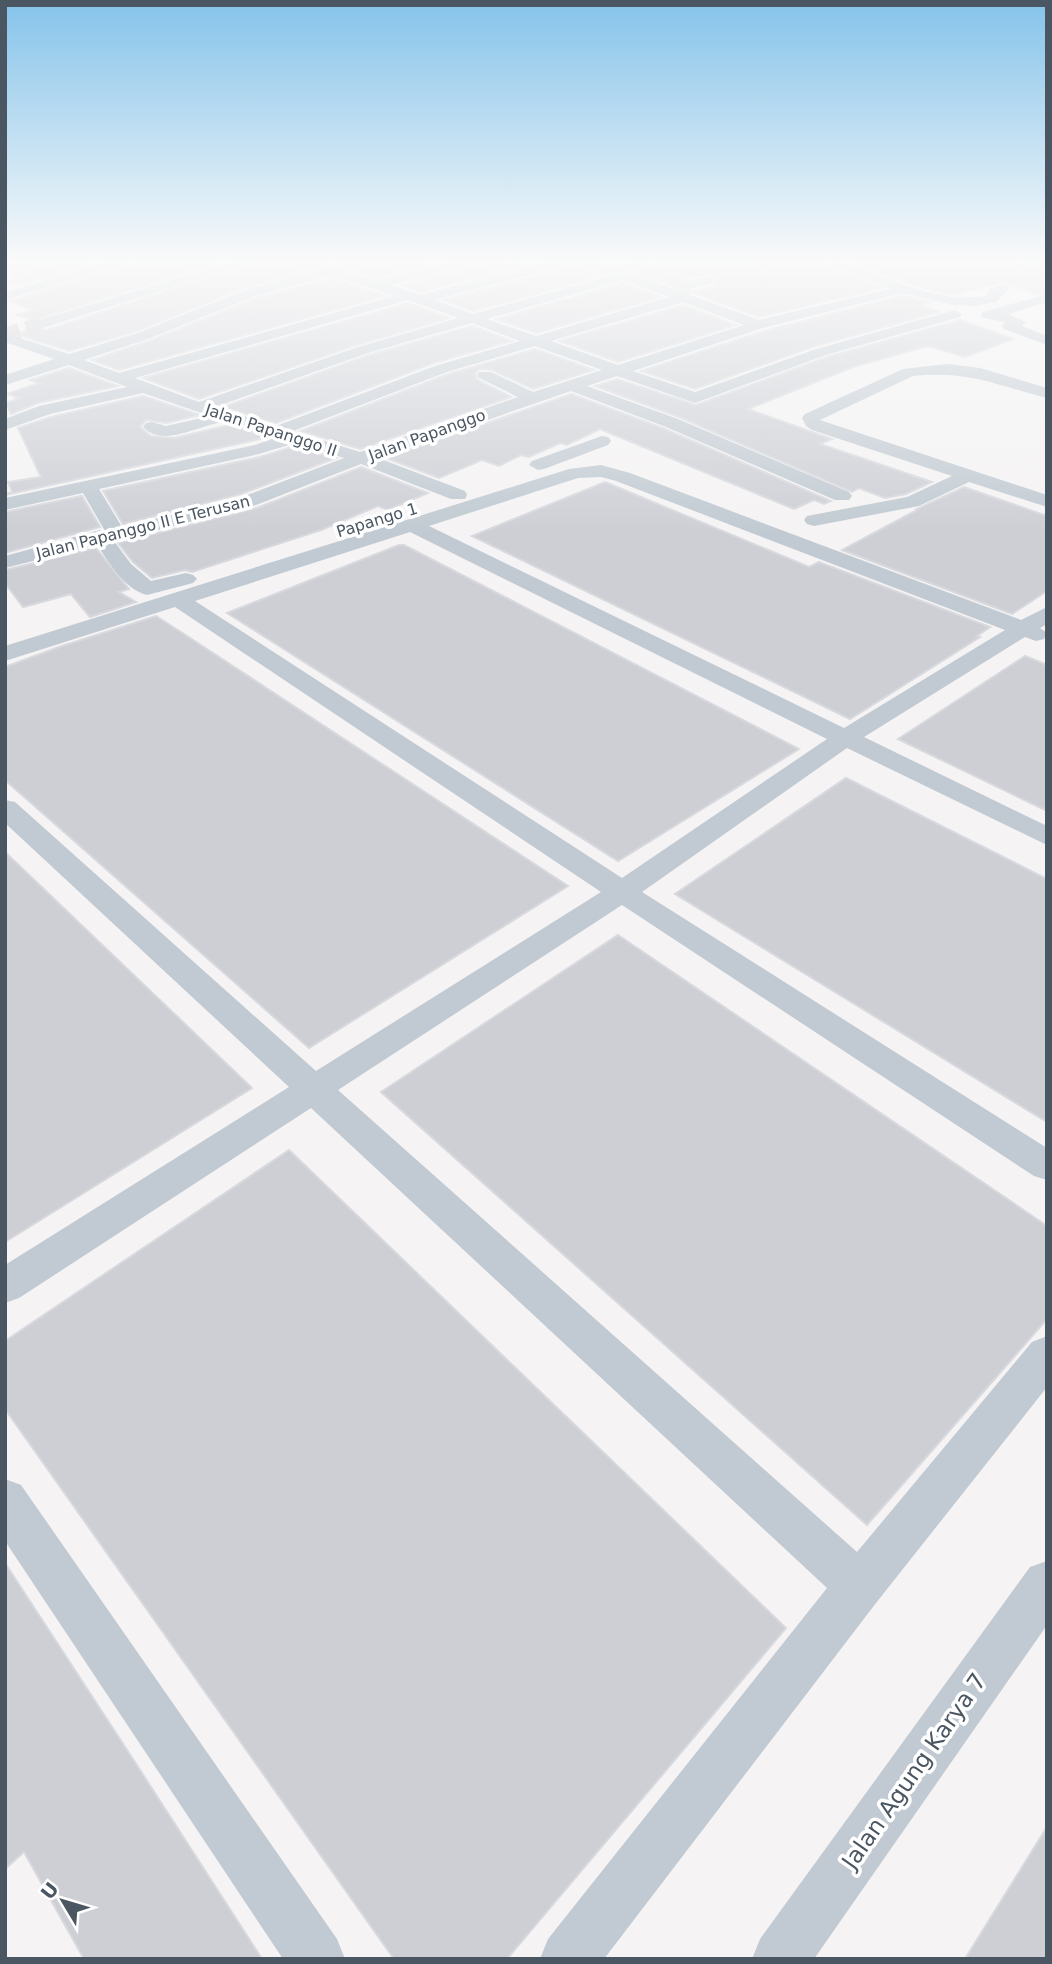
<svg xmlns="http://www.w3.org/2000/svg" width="1052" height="1964" font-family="'DejaVu Sans',sans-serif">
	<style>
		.building { fill: #cdcfd5; stroke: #d7d9de; stroke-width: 2; fill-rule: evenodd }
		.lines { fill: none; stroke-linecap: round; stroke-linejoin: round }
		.minor-tunnel { stroke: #caccce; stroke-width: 15; stroke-dasharray: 15 7; stroke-linecap: butt }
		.minor { fill: #c1cad2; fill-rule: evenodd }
		.labels { text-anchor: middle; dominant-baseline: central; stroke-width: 7; stroke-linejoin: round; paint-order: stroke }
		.far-street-label { font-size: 16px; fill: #4a5661; stroke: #fff }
		.near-street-label { font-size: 23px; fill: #4a5661; stroke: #fff }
	</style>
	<rect width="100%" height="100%" fill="#f5f3f3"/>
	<g class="building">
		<polygon points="15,259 108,259 19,285 8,282 21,278 12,275 23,272 5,267"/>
		<polygon points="141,259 231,259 34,320 17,315 33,310 10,301"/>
		<polygon points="263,259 348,259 244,288 137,331 69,351 16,334 36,328 47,330"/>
		<polygon points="383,259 451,259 376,278 354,271"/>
		<polygon points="488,259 547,259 420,292 400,285"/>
		<path d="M668 259H818L882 288 759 317 633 271ZM711 273 717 275 716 286 690 292 679 286 683 279Z"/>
		<polygon points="841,259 1047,259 1047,292 1038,294 1002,282 958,294 943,293 901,281"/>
		<polygon points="575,266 601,276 473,311 443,300"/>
		<polygon points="332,278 385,296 119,370 92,360 149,341 256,298"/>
		<polygon points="623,283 661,297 536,333 496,319"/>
		<polygon points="902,296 931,302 921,305 939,312 815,346 695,389 641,371 764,331"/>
		<polygon points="408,303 450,318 357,345 199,399 143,378"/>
		<polygon points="683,305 736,325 618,362 559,341"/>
		<polygon points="960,320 1013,339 965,357 928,346 853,367 748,409 832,439 820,444 932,482 906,494 885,498 859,488 852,492 679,417 595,386 617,379 696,405 827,357"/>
		<polygon points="472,326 512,341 434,363 276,423 223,407 369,355"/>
		<polygon points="535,349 594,370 533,389 492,370 479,369 475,374 478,380 511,397 360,449 301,431 448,374"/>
		<polygon points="69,368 118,386 38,403 11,414 6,403 19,398 7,394 39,383 30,380"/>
		<polygon points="571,394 665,429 831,501 824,504 814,500 794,509 600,429 567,445 560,443 529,457 521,455 499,466 482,460 439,478 386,458"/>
		<polygon points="143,396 200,415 166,423 146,420 140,427 151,436 174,438 229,425 269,437 5,495 12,492 8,482 41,477 18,428 51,417"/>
		<polygon points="295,446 336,458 241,494 123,524 103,491 260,457"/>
		<polygon points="361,467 428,493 388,510 378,506 321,530 192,572 185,570 152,578 133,562 118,543 257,508"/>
		<polygon points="605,482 809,567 819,562 990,627 977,636 980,637 850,719 472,536"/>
		<polygon points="964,487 1047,516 1047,591 1012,614 842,550 917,510 915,510"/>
		<polygon points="82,496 100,527 5,553 5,512"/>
		<polygon points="399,545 404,545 799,749 618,861 227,613"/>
		<polygon points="96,548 129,589 119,592 136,602 90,617 71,594 23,607 5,583 5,570"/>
		<polygon points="156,616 184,634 568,886 309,1048 5,780 5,667 59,647"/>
		<polygon points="1025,656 1047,665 1047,811 898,739"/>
		<polygon points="846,778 1047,879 1047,1122 675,894"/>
		<polygon points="5,852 252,1088 5,1242"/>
		<polygon points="618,935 1047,1226 1047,1319 867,1525 381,1092"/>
		<polygon points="289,1150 786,1628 507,1959 394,1959 5,1409 5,1341"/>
		<polygon points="5,1563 131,1756 262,1959 84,1959 24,1852 5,1869"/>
		<polygon points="1047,1827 1047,1959 965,1959"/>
	</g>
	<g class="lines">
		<g class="minor-tunnel">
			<polyline points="673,289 689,285"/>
			<polyline points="5,335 41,324"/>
		</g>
		<g class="minor">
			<polygon points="5,259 12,259 6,263"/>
			<polygon points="118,259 139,259 5,300 5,292"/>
			<polygon points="241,259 261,259 46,327 41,328 34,324 36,321"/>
			<path d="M359 259H381L346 271 376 281 463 259H486L391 285 420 295 558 259H590L610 267 642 259H666L624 271 759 320 890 289 820 259C840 259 854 267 873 274 908 287 948 302 986 296L990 289 1003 284 1010 288 996 302 974 306 954 305 902 293 763 328 633 371 695 392 816 349 955 310 962 314 960 317 826 355 695 403 617 376 587 386 678 419 849 492 852 496 849 500H835L666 427 571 391 378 458 465 491 467 495 465 499H451L361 464 256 505 114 541 131 564 151 581 186 573 193 575 197 579 193 583 147 595C125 590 109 562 97 545L5 568V556L100 530 105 531 83 493 5 510V498L255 445 277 437C262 433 244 424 229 422 203 421 165 450 143 427L146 423 152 422 166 426 210 416 143 393 50 414 5 430V419L39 406 127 387 69 365 5 385V375L54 359 5 342V333L69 354 138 333 245 290ZM575 263 610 276 473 314 434 300ZM332 275 394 296 119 373 84 360 148 339 255 296ZM623 280 669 297 536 336 487 319ZM408 300 458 318 358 347 199 402 135 378ZM683 302 744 325 618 365 551 341ZM472 323 520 341 435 366 276 426 215 407 368 353ZM535 346 602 370 533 392 491 372H479L477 375 479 378 518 397 360 452 293 431 447 372ZM295 443 344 458 242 497 122 527 99 489 259 454Z"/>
			<polygon points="710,276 715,277 715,283 689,289 682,285 684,282"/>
			<polygon points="1047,294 1047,302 1008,314 1026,322 1022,326 1047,336 1047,345 1004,329 1002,326 1005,322 983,318 981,315 983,312"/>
			<path d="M947 364 980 368 1047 388V398C996 385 968 370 913 376L820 420 1047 495V507L969 482 919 506 814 526 807 524 804 520 807 516 907 497 952 476 812 430 806 426 802 418 805 414 903 369Z"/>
			<polygon points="602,436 608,437 611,441 608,445 544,469 538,470 529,465 532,461"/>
			<path d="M601 465 630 473 1021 620 1047 607V624L1040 628 1047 633 1044 639 1036 641 1025 637 864 737 1047 826V845L847 748 642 892 1047 1148V1180L1034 1176 622 905 338 1090 857 1552 1032 1342 1047 1336V1387L876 1603 604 1959H540L548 1939 827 1588 311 1108 19 1298 5 1303V1265L289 1087 5 823V800L15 802 316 1071 601 892 175 607 5 661V646L569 469ZM601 477 616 481 1005 630 844 728 429 526 578 478ZM410 532 827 739 622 878 195 601Z"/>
			<polygon points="5,1479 21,1485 337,1939 345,1959 283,1959 5,1541"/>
			<polygon points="1047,1561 1047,1625 814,1959 752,1959 760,1939 1030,1567"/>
		</g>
	</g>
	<linearGradient id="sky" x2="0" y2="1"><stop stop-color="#85c3ea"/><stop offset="0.49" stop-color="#fafafa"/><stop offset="1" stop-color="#fafafa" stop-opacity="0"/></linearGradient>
	<rect width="1052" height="534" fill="url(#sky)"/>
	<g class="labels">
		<g class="far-street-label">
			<text transform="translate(271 430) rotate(18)">Jalan Papanggo II</text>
			<text transform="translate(427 435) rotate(-20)">Jalan Papanggo</text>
			<text transform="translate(377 520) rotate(-17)">Papango 1</text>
			<text transform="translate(143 527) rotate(-14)">Jalan Papanggo II E Terusan</text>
		</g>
		<g class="near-street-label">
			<text transform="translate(914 1771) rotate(-55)">Jalan Agung Karya 7</text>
		</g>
	</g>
	<rect width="1052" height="1964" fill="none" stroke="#4a5661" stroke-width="14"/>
	<g transform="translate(63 1901) rotate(308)" stroke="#ffffff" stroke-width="5" paint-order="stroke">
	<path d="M0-5L12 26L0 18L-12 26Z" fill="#4a5661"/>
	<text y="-10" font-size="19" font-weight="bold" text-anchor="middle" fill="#4a5661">U</text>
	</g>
</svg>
